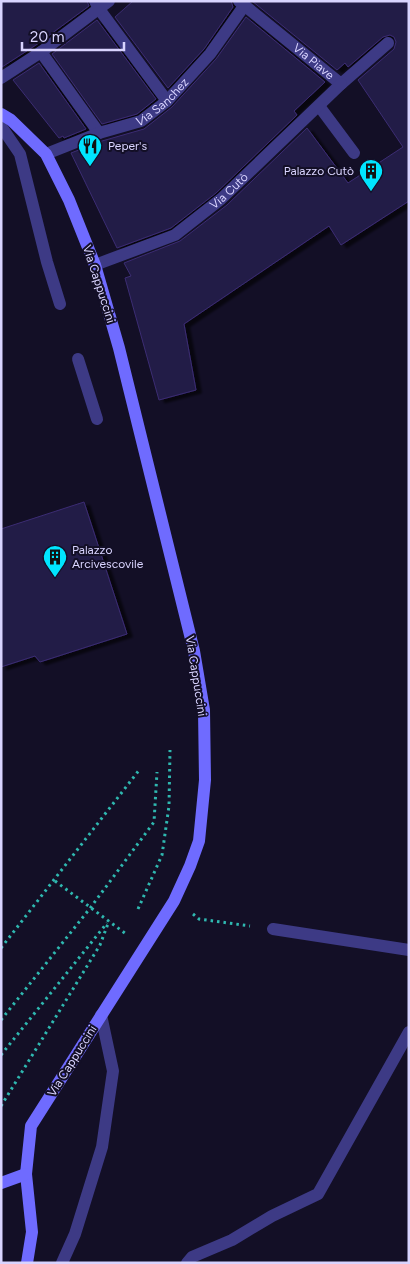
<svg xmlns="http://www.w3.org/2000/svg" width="410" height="1264" font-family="Figtree,sans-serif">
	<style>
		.building { fill: #241b47; stroke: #3b2d73; filter: url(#shadow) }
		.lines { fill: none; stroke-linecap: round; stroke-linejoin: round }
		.path { stroke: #2fb8b0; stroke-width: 3; stroke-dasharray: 2.5 4; stroke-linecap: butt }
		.lane { stroke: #3d3a85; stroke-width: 12 }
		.street { stroke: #3d3a85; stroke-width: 12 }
		.secondary { stroke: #6f6bff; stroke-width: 12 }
		.labels { text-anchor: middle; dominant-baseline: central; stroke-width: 4; stroke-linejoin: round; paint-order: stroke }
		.street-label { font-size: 12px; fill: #d9d4ff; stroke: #130f26 }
		.poi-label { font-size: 12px; fill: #d9d4ff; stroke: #130f26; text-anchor: start }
	</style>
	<defs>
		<filter id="shadow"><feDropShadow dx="5.5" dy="3" stdDeviation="1" flood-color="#0009"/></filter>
	</defs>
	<rect width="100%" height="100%" fill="#130f26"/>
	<g class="building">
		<polygon points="1,1 87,1 89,6 36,45 2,67"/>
		<polygon points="133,1 231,1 233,7 204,49 168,88 115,17"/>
		<polygon points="252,1 409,1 409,201 341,245 329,226 184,324 196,390 159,400 125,278 131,276 124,263 180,241 227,205 307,128 348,183 403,147 358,80 394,49 396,42 394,37 390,35 383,37 348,67 345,63 337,70"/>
		<polygon points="246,17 325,82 294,111 297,115 216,193 171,228 117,248 71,153 102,141 144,129 172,107 216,59"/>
		<polygon points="97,20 156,99 137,114 102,124 52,54"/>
		<polygon points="39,63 86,129 64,138 63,136 59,138 13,80"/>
		<polygon points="84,502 127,634 40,662 35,656 1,667 1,529"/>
	</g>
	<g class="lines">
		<g class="path">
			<polyline points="55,881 126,934"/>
			<polyline points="138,909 162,855 169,806 170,750"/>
			<polyline points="193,914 199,919 250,926"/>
			<polyline points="1,948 140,769"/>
			<polyline points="1,1020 91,907 154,822 157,772"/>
			<polyline points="1,1055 107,923"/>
			<polyline points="1,1106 100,945 109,921"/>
		</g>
		<g class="lane">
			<polyline points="1,126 20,154 47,262 60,304"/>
			<polyline points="78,359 97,419"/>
			<polyline points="62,1263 75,1234 102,1147 113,1071 101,1015"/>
			<polyline points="187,1263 192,1257 232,1240 272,1216 318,1194 409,1032"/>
		</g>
		<g class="street">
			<polyline points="95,1 99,9 167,101"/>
			<path id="s1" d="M239 1 341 84 388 43"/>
			<polyline points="41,52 99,133"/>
			<polyline points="1,78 41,52 109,1"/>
			<polyline points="319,106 354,153"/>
			<path id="s2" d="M46 154 99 133 141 121 167 101 210 54 244 6"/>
			<path id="s3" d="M95 265 175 235 221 199 341 84"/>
			<polyline points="273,929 409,950"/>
		</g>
		<g class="secondary">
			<polyline points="1,114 11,120 46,154 69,200 95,265 119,348 194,651 204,710 205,780 199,841 190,866 174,901 31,1126 26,1174 32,1232 27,1263"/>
			<polyline points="1,1183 26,1174"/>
		</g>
	</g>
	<defs>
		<g id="restaurant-pin" transform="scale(1.25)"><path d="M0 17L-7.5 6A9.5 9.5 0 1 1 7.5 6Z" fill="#00e5ff" stroke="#130f26"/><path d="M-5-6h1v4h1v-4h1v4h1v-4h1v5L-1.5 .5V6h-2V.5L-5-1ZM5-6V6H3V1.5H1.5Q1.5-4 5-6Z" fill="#111"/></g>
		<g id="building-pin" transform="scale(1.25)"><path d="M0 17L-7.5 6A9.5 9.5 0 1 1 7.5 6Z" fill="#00e5ff" stroke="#130f26"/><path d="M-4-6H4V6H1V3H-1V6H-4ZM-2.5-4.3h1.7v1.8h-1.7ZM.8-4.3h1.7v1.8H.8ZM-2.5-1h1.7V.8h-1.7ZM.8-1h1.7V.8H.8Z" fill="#111"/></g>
	</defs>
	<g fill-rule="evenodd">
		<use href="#restaurant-pin" x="90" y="146"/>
		<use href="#building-pin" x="371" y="171"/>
		<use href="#building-pin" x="55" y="557"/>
	</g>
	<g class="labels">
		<g class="street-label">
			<text stroke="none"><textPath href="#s1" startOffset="96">Via Piave</textPath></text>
			<text stroke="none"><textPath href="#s2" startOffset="129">Via Sanchez</textPath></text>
			<text stroke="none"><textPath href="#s3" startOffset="155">Via Cutò</textPath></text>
			<text transform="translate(99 284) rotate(72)">Via Cappuccini</text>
			<text transform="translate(196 676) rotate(81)">Via Cappuccini</text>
			<text transform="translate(72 1061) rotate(-58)">Via Cappuccini</text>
		</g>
		<g class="poi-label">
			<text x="108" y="146">Peper's</text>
			<text x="354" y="171" text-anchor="end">Palazzo Cutò</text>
			<text x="72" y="550">Palazzo<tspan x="72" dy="14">Arcivescovile</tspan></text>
		</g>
	</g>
	<rect width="410" height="1264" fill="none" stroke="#d9d4ff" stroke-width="5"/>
	<path d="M22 42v8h102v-8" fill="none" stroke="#d9d4ff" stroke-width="2.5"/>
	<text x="30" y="42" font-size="15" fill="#d9d4ff" stroke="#130f26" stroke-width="4" paint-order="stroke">20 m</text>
</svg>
